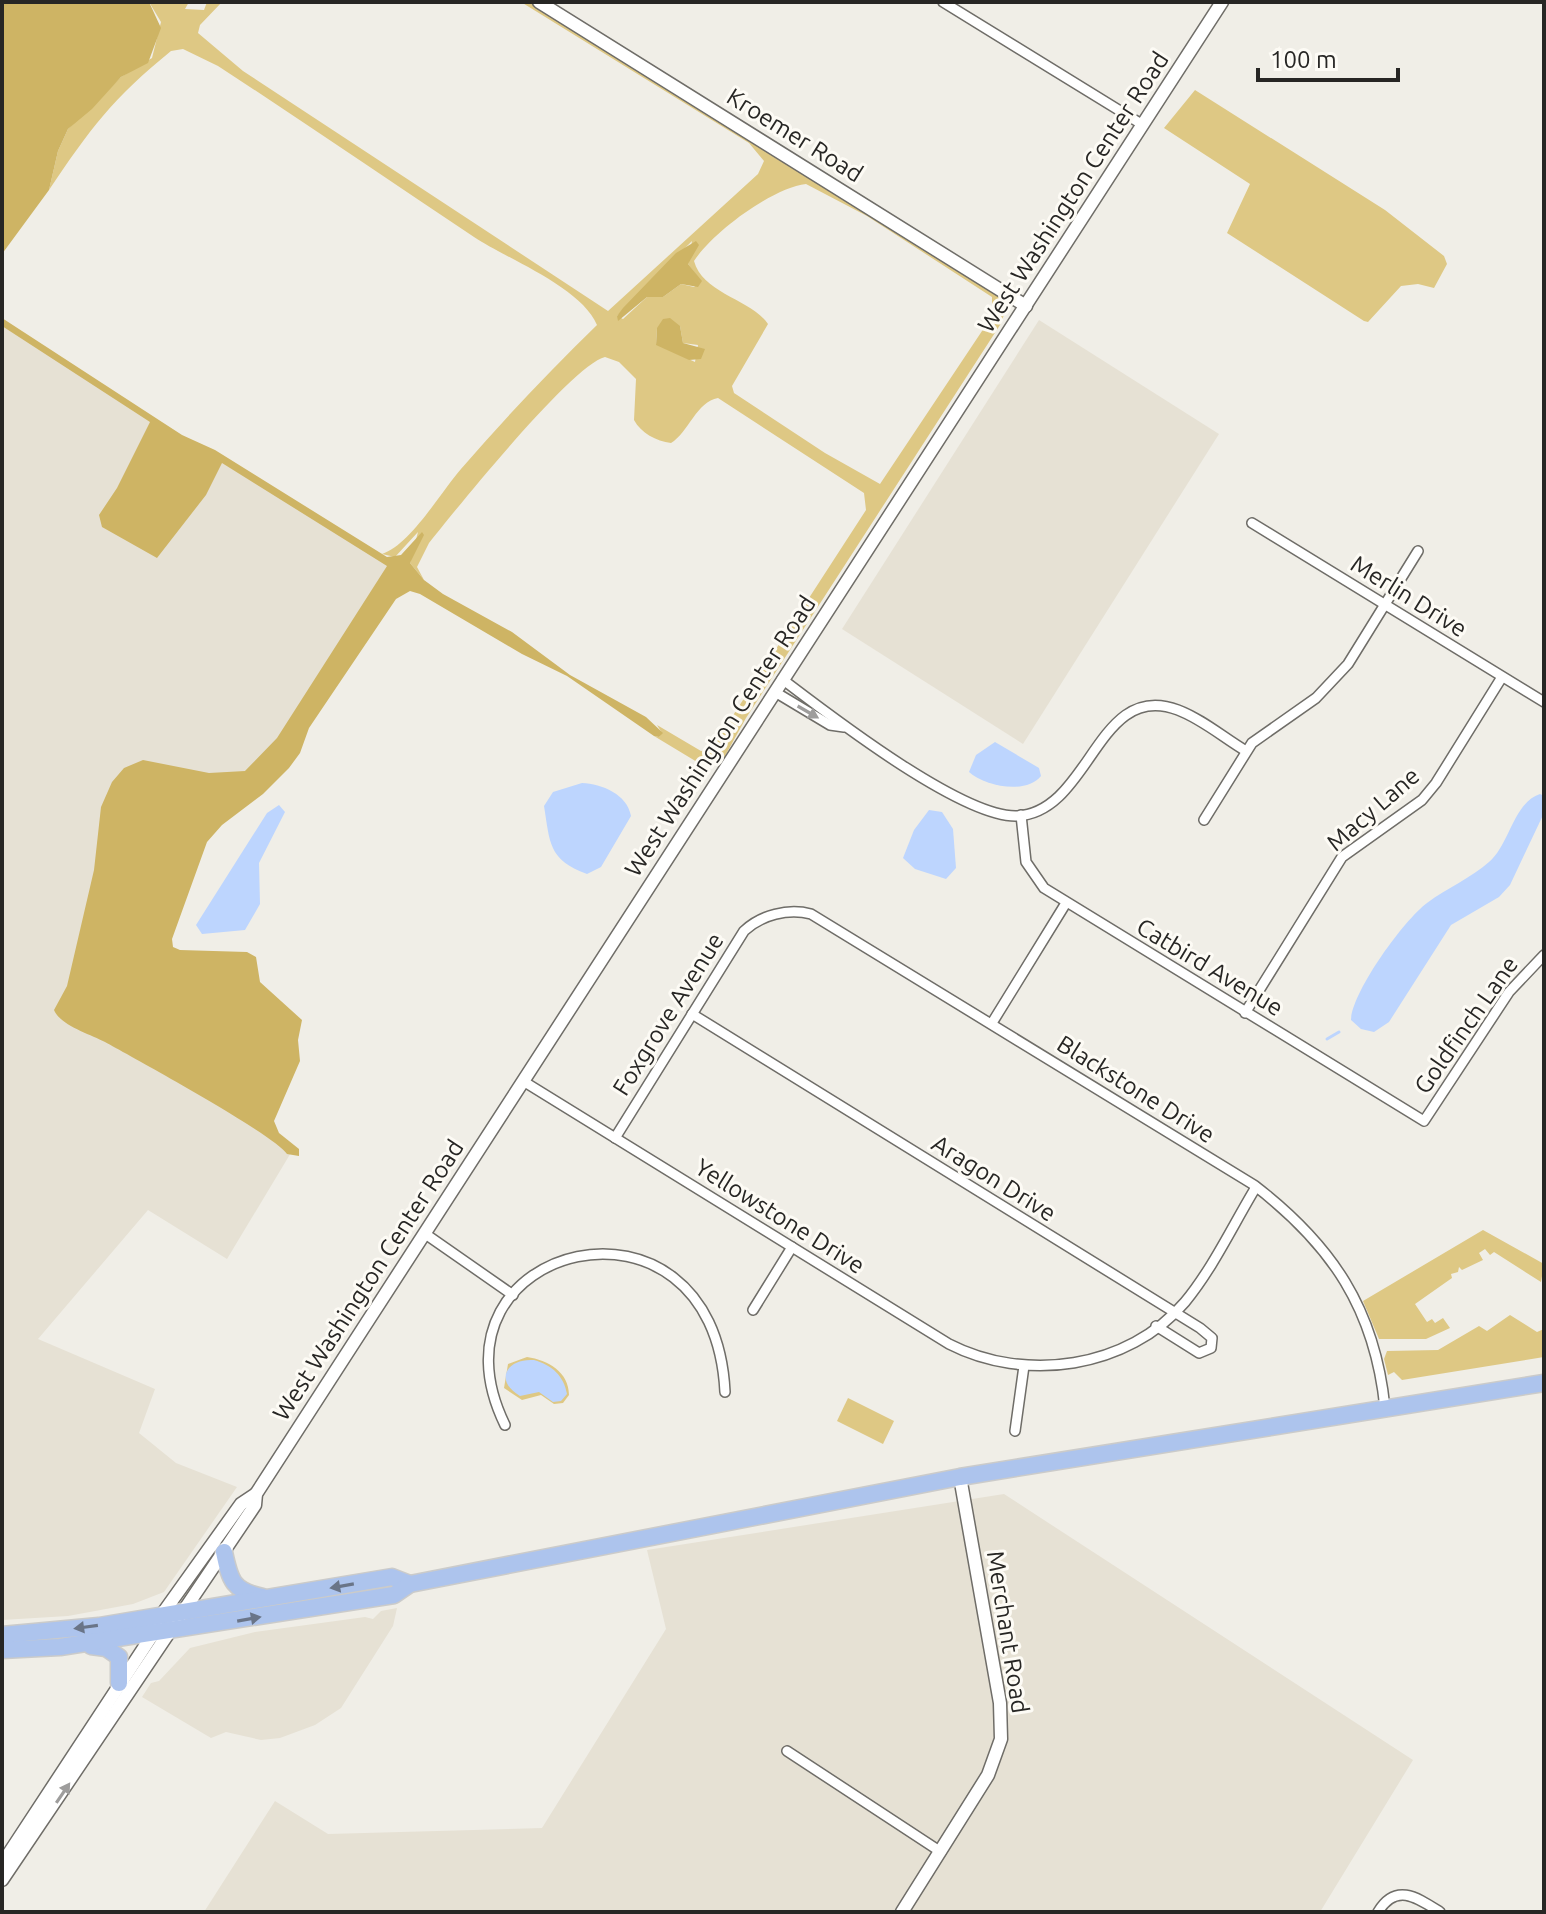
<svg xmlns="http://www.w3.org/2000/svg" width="1546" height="1914" font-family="Ubuntu,sans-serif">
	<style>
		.built { fill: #e6e1d4 }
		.green { fill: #dec884; fill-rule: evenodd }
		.forest { fill: #ceb464 }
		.water { fill: #bdd5fe }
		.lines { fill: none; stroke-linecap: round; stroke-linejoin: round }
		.stream { stroke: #bdd5fe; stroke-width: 3 }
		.street-casing { stroke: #6f6d68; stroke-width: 12 }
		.secondary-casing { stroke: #6f6d68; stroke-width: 15 }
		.highway-casing { stroke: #cbcbca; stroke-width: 19 }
		.street { stroke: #fff; stroke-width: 9 }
		.secondary { stroke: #fff; stroke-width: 12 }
		.highway { stroke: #adc4ed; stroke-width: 16 }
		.oneway { fill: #9e9d9c }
		.oneway2 { fill: #6a7588 }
		.labels { text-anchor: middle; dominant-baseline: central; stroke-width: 6; stroke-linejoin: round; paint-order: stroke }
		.street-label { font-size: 24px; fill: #272624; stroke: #fdfbf5 }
	</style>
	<rect width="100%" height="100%" fill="#f0eee7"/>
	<g class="built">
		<polygon points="1039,320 1219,434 1023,744 842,629"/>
		<polygon points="2,326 400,567 278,755 66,1008 292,1151 227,1259 148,1210 38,1339 155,1389 139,1433 176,1463 237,1487 164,1592 133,1604 68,1616 2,1620"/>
		<polygon points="1004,1494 1413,1760 1320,1912 204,1912 275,1801 328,1834 542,1828 666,1629 647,1550"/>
		<polygon points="397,1608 393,1626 341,1708 315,1725 280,1738 261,1740 226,1732 211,1738 142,1697 151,1683 159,1681 190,1648 255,1632 365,1617 373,1619 381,1611"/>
	</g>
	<g class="green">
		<path d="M149 2H189L185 9 204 10 207 2H222L200 25 198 33 243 71 608 311 758 174 764 161 749 143 521 2H529L999 295 1005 312 1000 325 746 718 720 765 710 760 702 765 654 736 659 737 662 733 657 725 701 751 706 750 719 737 866 510 864 493 718 398C697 401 688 433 671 443 656 441 641 433 634 420L636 379 619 362 605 357C572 365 456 509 429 543L417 567 424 580 410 563 418 532 395 557 382 554C410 545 441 492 461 469 504 419 550 371 597 325 581 287 507 259 474 237 388 180 304 122 218 66L183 49 171 51C113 98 90 129 49 190L58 151 68 129 121 77 152 58 161 22ZM806 184 867 216 992 297V311L984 328 880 484 825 453 734 393 732 386 768 324C751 299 703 294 694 261 713 232 772 188 806 184ZM692 241 688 264 701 281 694 287 681 284 663 297H647L623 319 617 316ZM680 326 683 343 698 345 695 362 656 344 657 328Z"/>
		<polygon points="1195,90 1385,210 1444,256 1447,264 1434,288 1418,284 1401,286 1368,322 1364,321 1227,233 1250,184 1164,128"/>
		<polygon points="1483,1230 1544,1264 1541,1282 1494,1252 1490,1255 1485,1249 1479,1253 1483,1260 1462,1270 1459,1267 1458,1272 1451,1274 1452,1278 1415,1304 1427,1322 1432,1319 1435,1323 1443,1318 1450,1328 1426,1339 1379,1339 1363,1301"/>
		<polygon points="1510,1315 1537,1332 1544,1329 1544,1357 1402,1380 1394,1372 1388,1375 1384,1359 1387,1351 1438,1350 1479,1326 1487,1331"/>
		<path d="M527 1357C548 1360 569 1372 569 1395L563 1403 554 1404 541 1395 522 1400 504 1388 508 1364Z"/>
		<polygon points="848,1398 894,1421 883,1444 837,1421"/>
	</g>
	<g class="forest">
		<polygon points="2,2 149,2 161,28 148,63 121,77 92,109 68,129 58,151 49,190 2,254"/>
		<polygon points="696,241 699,245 688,264 702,281 698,287 681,284 663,297 647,297 618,321 617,316 623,308 676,253"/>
		<path d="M2 318 182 435 215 450 387 557 401 555 422 532 424 535 410 563 424 580 443 594 512 632 570 675 646 717 663 733 659 737 654 736 567 676 522 654 420 594 410 591 396 599 309 728 300 753 289 768 263 794 222 825 207 842 172 939 173 947 180 950 247 952 256 957 260 982 302 1020 298 1040 300 1061 274 1121 279 1133 299 1149V1156L287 1154C275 1135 134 1058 105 1042 90 1034 61 1026 54 1010L67 986 94 870 101 807 112 782 124 768 143 760 209 773 245 771 277 738 387 566 222 463 206 495 157 558 102 527 99 515 117 488 150 422 2 326Z"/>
		<polygon points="670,318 680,326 683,343 705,349 701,359 689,360 656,345 657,328 663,319"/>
	</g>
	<g class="water">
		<path d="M995 742 1039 768 1041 776C1026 795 984 786 969 772L976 755Z"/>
		<path d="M582 783C602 784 627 794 631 816L601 867 587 874C548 860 550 842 544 806L553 792Z"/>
		<path d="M1540 794 1544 796V813L1510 885 1499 897 1451 925 1389 1022 1374 1032 1361 1029 1351 1020C1352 992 1403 921 1427 903 1447 888 1471 878 1489 862 1510 844 1513 803 1540 794Z"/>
		<polygon points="279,805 285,812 259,863 260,904 245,930 202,934 196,925 267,813"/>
		<polygon points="929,810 942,812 953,829 956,868 946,879 915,869 903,858 914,830"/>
		<path d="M534 1360C552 1365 564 1376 567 1394L561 1401 553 1402 539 1392 520 1396C494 1381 506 1358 534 1360Z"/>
	</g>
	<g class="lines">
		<polyline class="stream" points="1327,1039 1339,1032"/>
		<g class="street-casing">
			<g id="street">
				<polyline points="943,2 1143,125"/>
				<polyline points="1252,523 1544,702"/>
				<path d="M782 679C828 714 962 818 1017 816 1091 812 1097 679 1178 710 1202 719 1224 738 1246 751"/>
				<polyline points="775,692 830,725 844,727"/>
				<polyline points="1021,815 1026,862 1044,888 1424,1121 1509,992 1544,955"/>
				<polyline points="1204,820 1252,743 1316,698 1348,664 1418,551"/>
				<polyline points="1245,1013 1342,857 1422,800 1436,783 1502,677"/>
				<polyline points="692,1014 1200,1328 1212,1338 1211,1348 1199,1353 1156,1326"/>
				<polyline points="992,1023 1066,903"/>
				<path d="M523 1081 949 1344C1025 1383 1128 1369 1185 1302 1213 1268 1233 1225 1256 1187"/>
				<path d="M615 1138 744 931C761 915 788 908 811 914L1254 1185C1332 1245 1375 1309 1385 1408"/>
				<polyline points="424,1233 513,1295"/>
				<polyline points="753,1310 792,1247"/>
				<path d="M505 1425C416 1243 714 1169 725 1392"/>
				<polyline points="1015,1431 1024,1366"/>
				<polyline points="787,1751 941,1852"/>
				<path d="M1378 1912C1396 1882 1418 1898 1440 1912"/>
			</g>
		</g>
		<g class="secondary-casing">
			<g id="secondary">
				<polyline points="539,2 1026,306"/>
				<polyline points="2,1864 155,1631 163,1613 241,1504 256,1494"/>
				<polyline points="2,1880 255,1505 256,1494 362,1330 1222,2"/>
				<polyline points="902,1912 988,1775 1001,1739 1000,1703 960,1477"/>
			</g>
		</g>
		<g class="highway-casing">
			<g id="highway">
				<path d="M224 1552C230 1581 233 1591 263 1597"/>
				<polyline points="2,1635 99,1626 392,1577 410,1584"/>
				<polyline points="91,1646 106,1648 119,1657 119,1683"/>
				<polyline points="2,1650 60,1647 394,1595 410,1584 960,1477 1544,1383"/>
			</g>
		</g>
		<use href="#street" class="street"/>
		<use href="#secondary" class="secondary"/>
		<use href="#highway" class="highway"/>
	</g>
	<defs><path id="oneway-solid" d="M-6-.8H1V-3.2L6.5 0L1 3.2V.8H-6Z" transform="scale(2)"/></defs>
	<g class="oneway">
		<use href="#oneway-solid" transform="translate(808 712) rotate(30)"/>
		<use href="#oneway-solid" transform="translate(63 1793) rotate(-56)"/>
	</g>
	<g class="oneway2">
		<use href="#oneway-solid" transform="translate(342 1586) rotate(170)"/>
		<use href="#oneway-solid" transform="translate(249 1619) rotate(-10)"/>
		<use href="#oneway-solid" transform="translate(86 1627) rotate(172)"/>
	</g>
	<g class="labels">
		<g class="street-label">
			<text transform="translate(795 135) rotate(32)">Kroemer Road</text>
			<text transform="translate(1073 192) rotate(-57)">West Washington Center Road</text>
			<text transform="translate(1409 596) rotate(32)">Merlin Drive</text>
			<text transform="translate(720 736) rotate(-57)">West Washington Center Road</text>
			<text transform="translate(1373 809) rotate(-41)">Macy Lane</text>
			<text transform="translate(1210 967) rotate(31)">Catbird Avenue</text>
			<text transform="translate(668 1014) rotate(-58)">Foxgrove Avenue</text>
			<text transform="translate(1466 1025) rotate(-55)">Goldfinch Lane</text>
			<text transform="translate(1136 1089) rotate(32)">Blackstone Drive</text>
			<text transform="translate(994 1178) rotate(32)">Aragon Drive</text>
			<text transform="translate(780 1216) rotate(32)">Yellowstone Drive</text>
			<text transform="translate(368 1280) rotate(-57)">West Washington Center Road</text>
			<text transform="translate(1008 1632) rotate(81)">Merchant Road</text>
		</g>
	</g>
	<rect width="1546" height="1914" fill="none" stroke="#272624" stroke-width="8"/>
	<path d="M1258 68v12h140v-12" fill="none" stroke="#272624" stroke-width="4"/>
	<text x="1270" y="68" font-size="24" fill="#272624" stroke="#fdfbf5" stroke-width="6" paint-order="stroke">100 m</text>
</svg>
